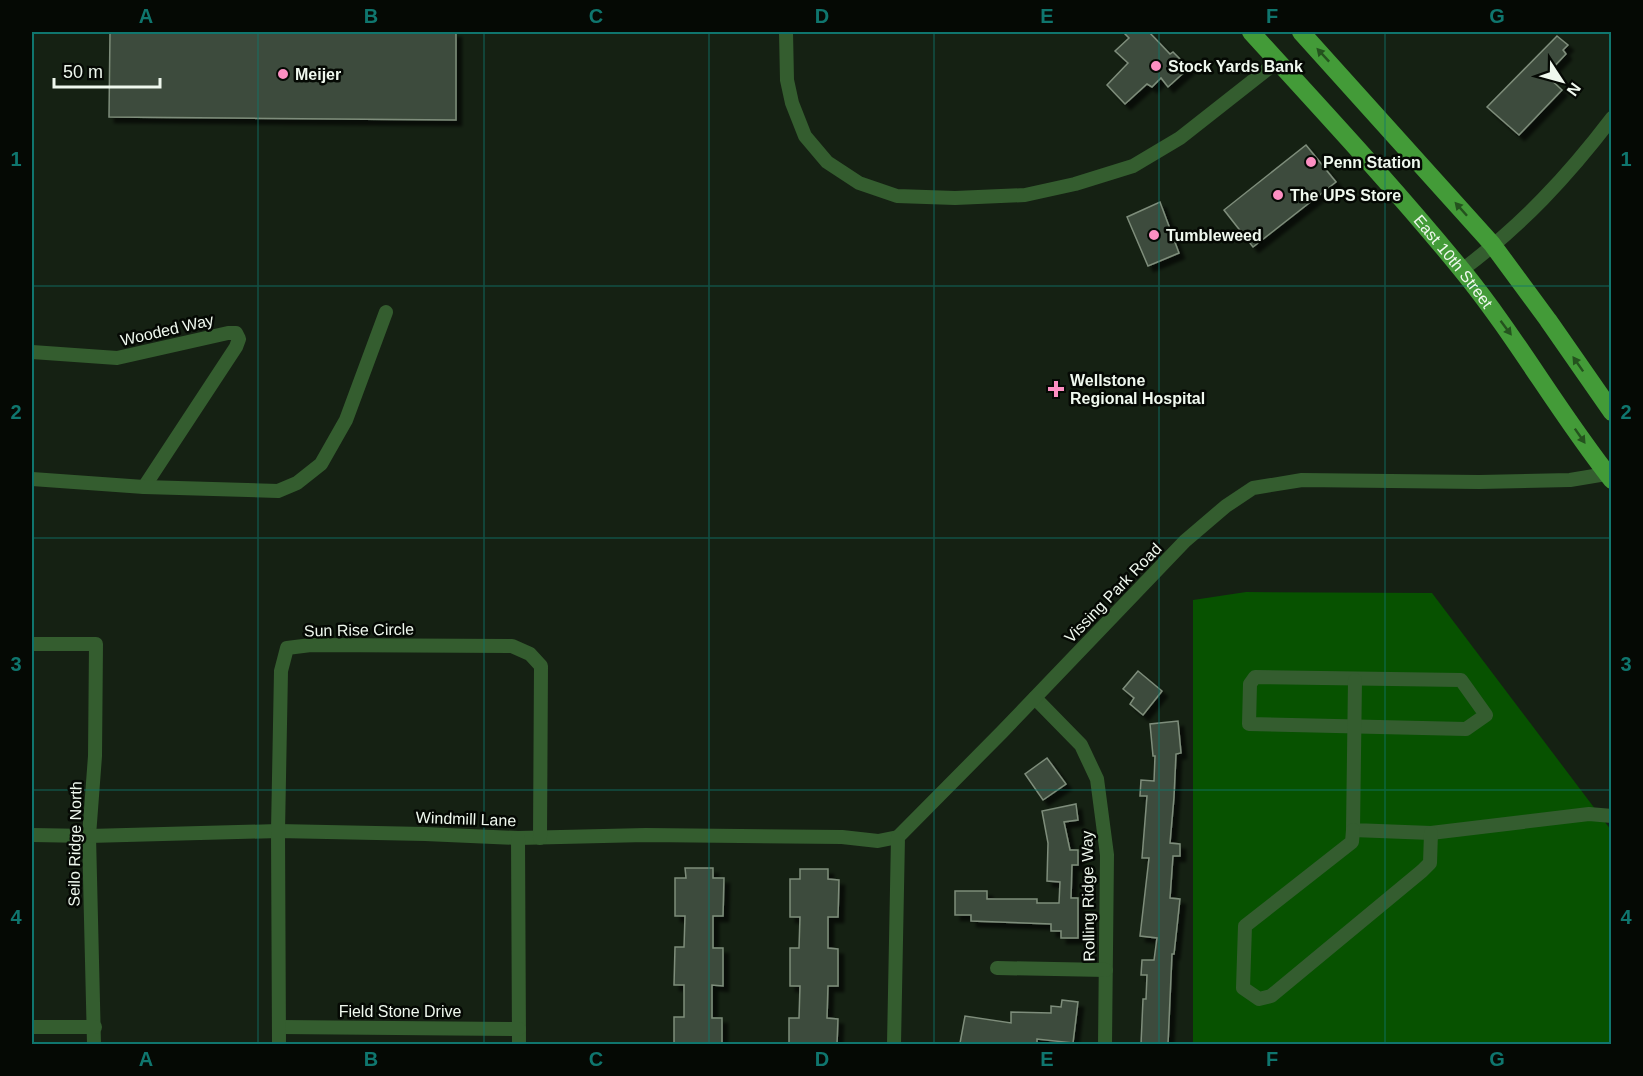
<svg xmlns="http://www.w3.org/2000/svg" width="1643" height="1076" font-family="Helvetica,sans-serif">
	<style>
		.forest { fill: #075200 }
		.building { fill: #3e4c3c; stroke: #7e8d7b; stroke-width: 1.5; filter: url(#shadow) }
		.lines { fill: none; stroke-linecap: round; stroke-linejoin: round }
		.minor { stroke: #345d2f; stroke-width: 14 }
		.primary { stroke: #439b38; stroke-width: 18 }
		.oneway { fill: #24521e }
		.grid { fill: none; stroke: #0f766e; stroke-width: 1.5; stroke-opacity: 0.55 }
		.poi-dot { fill: #fc8fc2; stroke: #050904; stroke-width: 2 }
		.labels { text-anchor: middle; dominant-baseline: central; stroke-width: 5; stroke-linejoin: round; paint-order: stroke }
		.poi-label { font-size: 16px; font-weight: bold; fill: #eff8ee; stroke: #050904; text-anchor: start }
		.street-label { font-size: 16px; fill: #eff8ee; stroke: #050904 }
		.neatline { fill: none; stroke: #0f766e; stroke-width: 2 }
		.grid-label { font-size: 20px; text-anchor: middle; font-weight: bold; fill: #0f766e }
	</style>
	<defs>
		<filter id="shadow"><feDropShadow dx="5.5" dy="5.5" stdDeviation="1.5" flood-color="#0009"/></filter>
	</defs>
	<rect width="100%" height="100%" fill="#152113"/>
	<polygon class="forest" points="1246,592 1432,593 1611,830 1611,1044 1193,1044 1193,600"/>
	<g class="building">
		<polygon points="110,32 456,32 456,120 109,117"/>
		<polygon points="1123,32 1149,32 1170,54 1173,52 1189,68 1168,87 1161,78 1152,87 1147,84 1125,104 1107,85 1128,63 1115,51 1129,38"/>
		<polygon points="1557,36 1568,45 1563,50 1566,54 1546,75 1562,90 1519,135 1487,107"/>
		<polygon points="1306,145 1336,182 1253,247 1224,210"/>
		<polygon points="1160,202 1179,253 1148,266 1127,217"/>
		<polygon points="1138,671 1162,691 1143,715 1130,704 1134,698 1123,689"/>
		<polygon points="1178,721 1181,753 1176,754 1174,797 1170,843 1180,844 1180,856 1173,856 1170,898 1180,899 1174,954 1172,954 1168,1044 1141,1044 1143,999 1146,999 1147,975 1141,975 1142,960 1154,960 1157,938 1140,936 1149,858 1142,858 1147,796 1140,796 1141,780 1154,781 1155,756 1153,756 1150,724"/>
		<polygon points="1047,758 1066,784 1043,800 1025,774"/>
		<polygon points="1076,804 1078,820 1064,822 1070,850 1078,850 1078,865 1072,865 1071,898 1078,898 1078,938 1061,938 1061,931 1051,931 1051,924 971,921 971,915 955,915 955,891 987,891 987,899 1037,899 1037,903 1059,903 1060,882 1047,881 1048,843 1042,811"/>
		<polygon points="685,868 713,868 713,878 724,878 723,916 713,916 713,948 723,948 723,986 712,985 712,1018 722,1018 722,1044 674,1044 674,1017 684,1017 684,985 674,985 675,947 684,947 685,916 675,916 675,878 686,878"/>
		<polygon points="800,869 828,869 828,879 839,880 838,917 828,917 828,948 838,949 838,986 828,986 827,1018 838,1019 837,1044 789,1044 789,1018 799,1018 800,986 790,986 790,948 799,948 800,917 790,917 790,879 800,879"/>
		<polygon points="1062,1000 1078,1002 1073,1043 1037,1039 1037,1044 960,1043 965,1016 1011,1023 1011,1012 1051,1013 1051,1006 1061,1007"/>
	</g>
	<g class="lines">
		<g class="minor">
			<polyline points="786,32 787,80 792,103 805,136 827,162 859,183 897,196 955,198 1025,195 1075,184 1133,166 1180,138 1278,61"/>
			<path d="M1462 270C1522 225 1567 177 1612 118"/>
			<polyline points="32,352 117,358 228,333 236,333 239,339 236,347 144,487"/>
			<polyline points="32,479 144,487 278,491 297,483 321,464 346,420 386,312"/>
			<polyline points="32,644 96,644 95,756 89,836 94,1044"/>
			<polygon points="1255,677 1461,680 1486,715 1466,729 1249,724 1250,684"/>
			<polyline points="1355,680 1353,830 1431,833 1589,814 1612,816"/>
			<polyline points="1035,698 1081,745 1097,779 1107,855 1105,1044"/>
			<polyline points="1353,830 1352,842 1245,926 1243,988 1259,999 1271,996 1422,871 1430,863 1431,833"/>
			<polyline points="32,835 89,836 278,831 425,834 518,838 646,835 842,837 878,841 898,837"/>
			<polyline points="518,838 519,1044"/>
			<polyline points="997,968 1106,970"/>
			<polyline points="32,1027 95,1027"/>
			<polyline points="280,1027 519,1029"/>
			<polyline points="279,1044 278,831 281,671 287,648 311,645 512,646 530,654 541,666 540,838"/>
			<polyline points="894,1044 898,837 1002,732 1185,541 1226,506 1253,488 1302,480 1479,482 1570,480 1612,473"/>
		</g>
		<g class="primary">
			<path id="s1" d="M1251 32C1322 110 1394 187 1461 269 1516 336 1558 412 1612 480"/>
			<polyline points="1301,32 1492,244 1548,320 1612,412"/>
		</g>
	</g>
	<defs><path id="oneway-solid" d="M-6-.8H1V-3.2L6.5 0L1 3.2V.8H-6Z" transform="scale(1.5)"/></defs>
	<g class="oneway">
		<use href="#oneway-solid" transform="translate(1323 55) rotate(-133)"/>
		<use href="#oneway-solid" transform="translate(1461 209) rotate(-132)"/>
		<use href="#oneway-solid" transform="translate(1506 328) rotate(53)"/>
		<use href="#oneway-solid" transform="translate(1578 364) rotate(-125)"/>
		<use href="#oneway-solid" transform="translate(1580 436) rotate(55)"/>
	</g>
	<path class="grid" d="M258 32V1044M484 32V1044M709 32V1044M934 32V1044M1159 32V1044M1385 32V1044M32 286H1612M32 538H1612M32 790H1612"/>
	<g class="poi-dot">
		<circle cx="1156" cy="66" r="6"/>
		<circle cx="283" cy="74" r="6"/>
		<circle cx="1311" cy="162" r="6"/>
		<circle cx="1278" cy="195" r="6"/>
		<circle cx="1154" cy="235" r="6"/>
		<path d="M1053 380h6v6h6v6h-6v6h-6v-6h-6v-6h6z"/>
	</g>
	<g class="labels">
		<g class="poi-label">
			<text x="1168" y="66">Stock Yards Bank</text>
			<text x="295" y="74">Meijer</text>
			<text x="1323" y="162">Penn Station</text>
			<text x="1290" y="195">The UPS Store</text>
			<text x="1166" y="235">Tumbleweed</text>
			<text x="1070" y="380">Wellstone<tspan x="1070" dy="18">Regional Hospital</tspan></text>
		</g>
		<g class="street-label">
			<text stroke="none"><textPath href="#s1" startOffset="306">East 10th Street</textPath></text>
			<text transform="translate(167 330) rotate(-13)">Wooded Way</text>
			<text transform="translate(1113 593) rotate(-46)">Vissing Park Road</text>
			<text transform="translate(359 630) rotate(-1)">Sun Rise Circle</text>
			<text transform="translate(466 819) rotate(2)">Windmill Lane</text>
			<text transform="translate(75 844) rotate(-89)">Seilo Ridge North</text>
			<text transform="translate(1088 896) rotate(-91)">Rolling Ridge Way</text>
			<text x="400" y="1011">Field Stone Drive</text>
		</g>
	</g>
	<rect width="1643" height="1076" fill="none" stroke="#050904" stroke-width="66"/>
	<g transform="translate(1562 81) rotate(126)" stroke="#050904" stroke-width="4.5" paint-order="stroke">
	<path d="M0-4.5L10 22L0 15L-10 22Z" fill="#eff8ee"/>
	<text y="-9" font-size="16" font-weight="bold" text-anchor="middle" fill="#eff8ee">N</text>
	</g>
	<path d="M54 78v9h106v-9" fill="none" stroke="#eff8ee" stroke-width="3"/>
	<text x="63" y="78" font-size="18" fill="#eff8ee" stroke="#050904" stroke-width="4.5" paint-order="stroke">50 m</text>
	<rect x="33" y="33" width="1577" height="1010" class="neatline"/>
	<g class="grid-label">
		<text x="146" y="23">A</text>
		<text x="371" y="23">B</text>
		<text x="596" y="23">C</text>
		<text x="822" y="23">D</text>
		<text x="1047" y="23">E</text>
		<text x="1272" y="23">F</text>
		<text x="1497" y="23">G</text>
		<text x="16" y="166">1</text>
		<text x="1626" y="166">1</text>
		<text x="16" y="419">2</text>
		<text x="1626" y="419">2</text>
		<text x="16" y="671">3</text>
		<text x="1626" y="671">3</text>
		<text x="16" y="924">4</text>
		<text x="1626" y="924">4</text>
		<text x="146" y="1066">A</text>
		<text x="371" y="1066">B</text>
		<text x="596" y="1066">C</text>
		<text x="822" y="1066">D</text>
		<text x="1047" y="1066">E</text>
		<text x="1272" y="1066">F</text>
		<text x="1497" y="1066">G</text>
	</g>
</svg>
